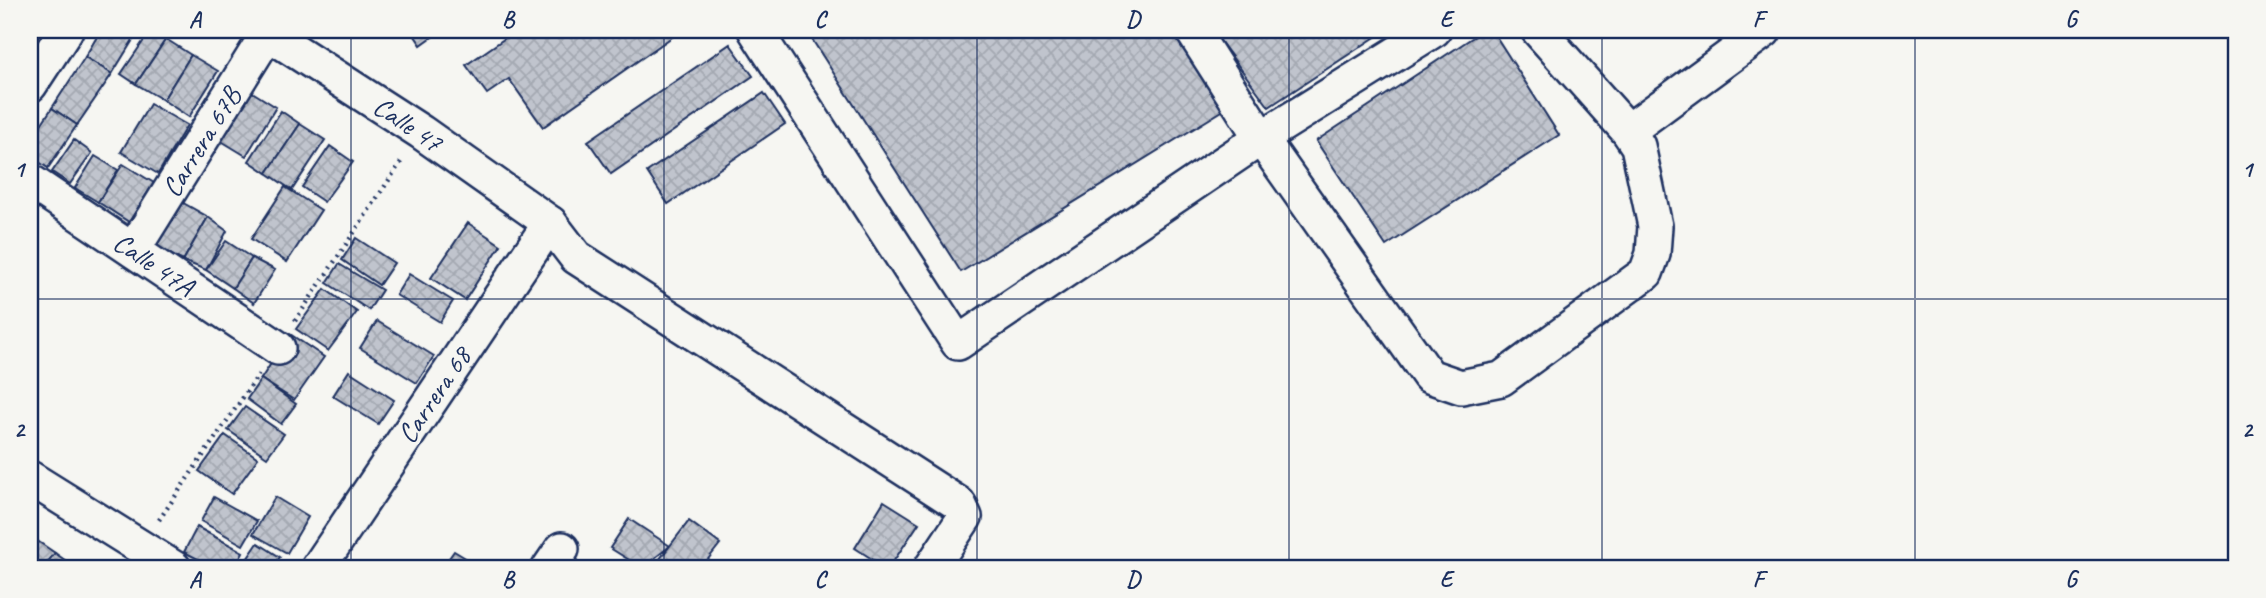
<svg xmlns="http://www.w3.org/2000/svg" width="2266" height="598" font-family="Caveat,sans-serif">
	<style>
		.building { fill: url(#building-cross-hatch); stroke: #1b2f5e; stroke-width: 2 }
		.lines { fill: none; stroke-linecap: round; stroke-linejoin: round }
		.street-casing { stroke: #1b2f5e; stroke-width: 38 }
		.path { stroke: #1b2f5e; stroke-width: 4.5; stroke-dasharray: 2 5; stroke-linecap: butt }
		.street { stroke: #f6f6f2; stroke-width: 33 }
		.grid { fill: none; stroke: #1b2f5e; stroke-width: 2; stroke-opacity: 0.55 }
		.labels { text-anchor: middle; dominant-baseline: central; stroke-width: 7; stroke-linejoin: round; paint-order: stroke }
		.street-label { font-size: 28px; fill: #1b2f5e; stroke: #f6f6f2 }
		.neatline { fill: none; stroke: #1b2f5e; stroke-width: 2.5 }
		.grid-label { font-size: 23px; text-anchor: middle; font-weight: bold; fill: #1b2f5e }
	</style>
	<defs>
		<pattern id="building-cross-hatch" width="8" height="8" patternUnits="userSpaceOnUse" patternTransform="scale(1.75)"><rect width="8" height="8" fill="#c0c4cd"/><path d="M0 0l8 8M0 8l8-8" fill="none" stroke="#a4a9b2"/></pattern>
	</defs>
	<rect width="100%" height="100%" fill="#f6f6f2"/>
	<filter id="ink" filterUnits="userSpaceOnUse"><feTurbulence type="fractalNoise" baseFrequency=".0143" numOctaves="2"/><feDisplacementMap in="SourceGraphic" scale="14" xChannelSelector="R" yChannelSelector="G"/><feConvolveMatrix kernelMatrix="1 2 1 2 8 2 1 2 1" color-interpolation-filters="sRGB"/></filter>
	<g filter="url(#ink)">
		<g class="building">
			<polygon points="101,30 139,30 112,74 85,57"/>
			<polygon points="151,30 166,39 136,84 121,74"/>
			<polygon points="411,30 442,30 421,45"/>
			<polygon points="517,30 682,30 543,127 509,79 487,94 466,65"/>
			<polygon points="806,30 1177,30 1227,108 961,272"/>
			<polygon points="1212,30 1386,30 1269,107"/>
			<polygon points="1484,30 1492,30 1559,135 1386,246 1316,141"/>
			<polygon points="166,39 191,55 163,100 136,84"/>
			<polygon points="730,44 753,76 611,174 588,141"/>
			<polygon points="191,55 218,71 189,117 163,100"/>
			<polygon points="85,57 112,74 77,125 52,108"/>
			<polygon points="249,90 276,107 246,156 218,139"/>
			<polygon points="764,93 785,124 668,204 647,172"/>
			<polygon points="150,104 187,125 158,174 121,152"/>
			<polygon points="52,108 77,125 48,168 30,156 30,141"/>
			<polygon points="281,111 300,124 267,173 249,161"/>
			<polygon points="300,124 325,140 292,190 267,173"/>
			<polygon points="74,140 92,153 70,184 52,172"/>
			<polygon points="330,146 353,162 324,202 302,187"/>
			<polygon points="95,156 118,170 98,202 75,188"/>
			<polygon points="123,164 154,183 129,222 98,202"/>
			<polygon points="285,187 321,210 287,262 251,239"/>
			<polygon points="178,200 208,217 183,261 153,245"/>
			<polygon points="208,217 227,231 206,270 183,261"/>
			<polygon points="468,223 501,245 465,300 431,278"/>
			<polygon points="356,238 394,263 379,285 342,260"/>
			<polygon points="226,241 252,258 233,288 206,270"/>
			<polygon points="252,258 275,270 254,303 233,288"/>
			<polygon points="339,264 382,290 369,310 327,283"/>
			<polygon points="409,274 453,301 440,322 396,295"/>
			<polygon points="325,289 357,312 328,351 296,329"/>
			<polygon points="377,321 434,356 417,383 360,348"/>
			<polygon points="290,334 324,357 294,400 261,379"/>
			<polygon points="349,371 394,400 378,424 333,396"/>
			<polygon points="261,379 296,404 281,424 247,399"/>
			<polygon points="245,407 284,434 267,457 228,430"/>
			<polygon points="225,435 258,458 232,494 199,471"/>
			<polygon points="214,497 257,521 243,545 201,521"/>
			<polygon points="275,497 308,517 287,553 253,534"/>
			<polygon points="884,501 919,523 889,568 886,568 855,548"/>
			<polygon points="629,519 670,546 642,568 610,548"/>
			<polygon points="689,521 720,544 701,568 653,568"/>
			<polygon points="197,527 243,552 235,568 216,568 184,552"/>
			<polygon points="36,540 55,553 43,568 30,568 30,549"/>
			<polygon points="258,543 280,557 273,568 241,568"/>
			<polygon points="454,551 482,568 442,568"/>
			<polygon points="55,553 76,568 43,568"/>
		</g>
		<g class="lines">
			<g class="street-casing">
				<g id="street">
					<polyline points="263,30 421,132 550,223 576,257 959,504 965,517 931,568"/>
					<polyline points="755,30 958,343 1261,138 1434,30"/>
					<polyline points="1192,30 1261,138 1429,376 1461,387 1501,379 1646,273 1653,254 1655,226 1638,146 1628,131 1538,30"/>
					<polyline points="30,85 66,30"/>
					<polyline points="1628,131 1764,31"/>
					<polyline points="30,181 278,348"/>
					<polyline points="133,250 268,33"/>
					<polyline points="30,478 174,568"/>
					<polyline points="318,568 550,223"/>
					<polyline points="549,568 562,549"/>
				</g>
			</g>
			<g class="path">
				<polyline points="295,321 403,159"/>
				<polyline points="159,520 259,374"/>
			</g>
			<use href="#street" class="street"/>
		</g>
	</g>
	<path class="grid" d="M351 30V568M664 30V568M977 30V568M1289 30V568M1602 30V568M1915 30V568M30 299H2236"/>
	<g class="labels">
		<g class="street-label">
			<text transform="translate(408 124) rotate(34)">Calle 47</text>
			<text transform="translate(201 142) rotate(-58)">Carrera 67B</text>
			<text transform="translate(154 264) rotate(34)">Calle 47A</text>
			<text transform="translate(434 395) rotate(-56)">Carrera 68</text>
		</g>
	</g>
	<rect width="2266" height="598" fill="none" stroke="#f6f6f2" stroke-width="77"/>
	<rect x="38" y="38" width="2190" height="522" class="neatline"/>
	<g class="grid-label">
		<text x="195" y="27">A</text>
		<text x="508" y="27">B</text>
		<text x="820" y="27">C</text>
		<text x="1133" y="27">D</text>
		<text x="1446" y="27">E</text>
		<text x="1758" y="27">F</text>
		<text x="2071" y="27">G</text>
		<text x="19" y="177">1</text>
		<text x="2247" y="177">1</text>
		<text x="19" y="437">2</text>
		<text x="2247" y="437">2</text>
		<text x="195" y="587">A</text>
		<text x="508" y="587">B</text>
		<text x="820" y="587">C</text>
		<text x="1133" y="587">D</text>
		<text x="1446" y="587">E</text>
		<text x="1758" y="587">F</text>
		<text x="2071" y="587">G</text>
	</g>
</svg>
